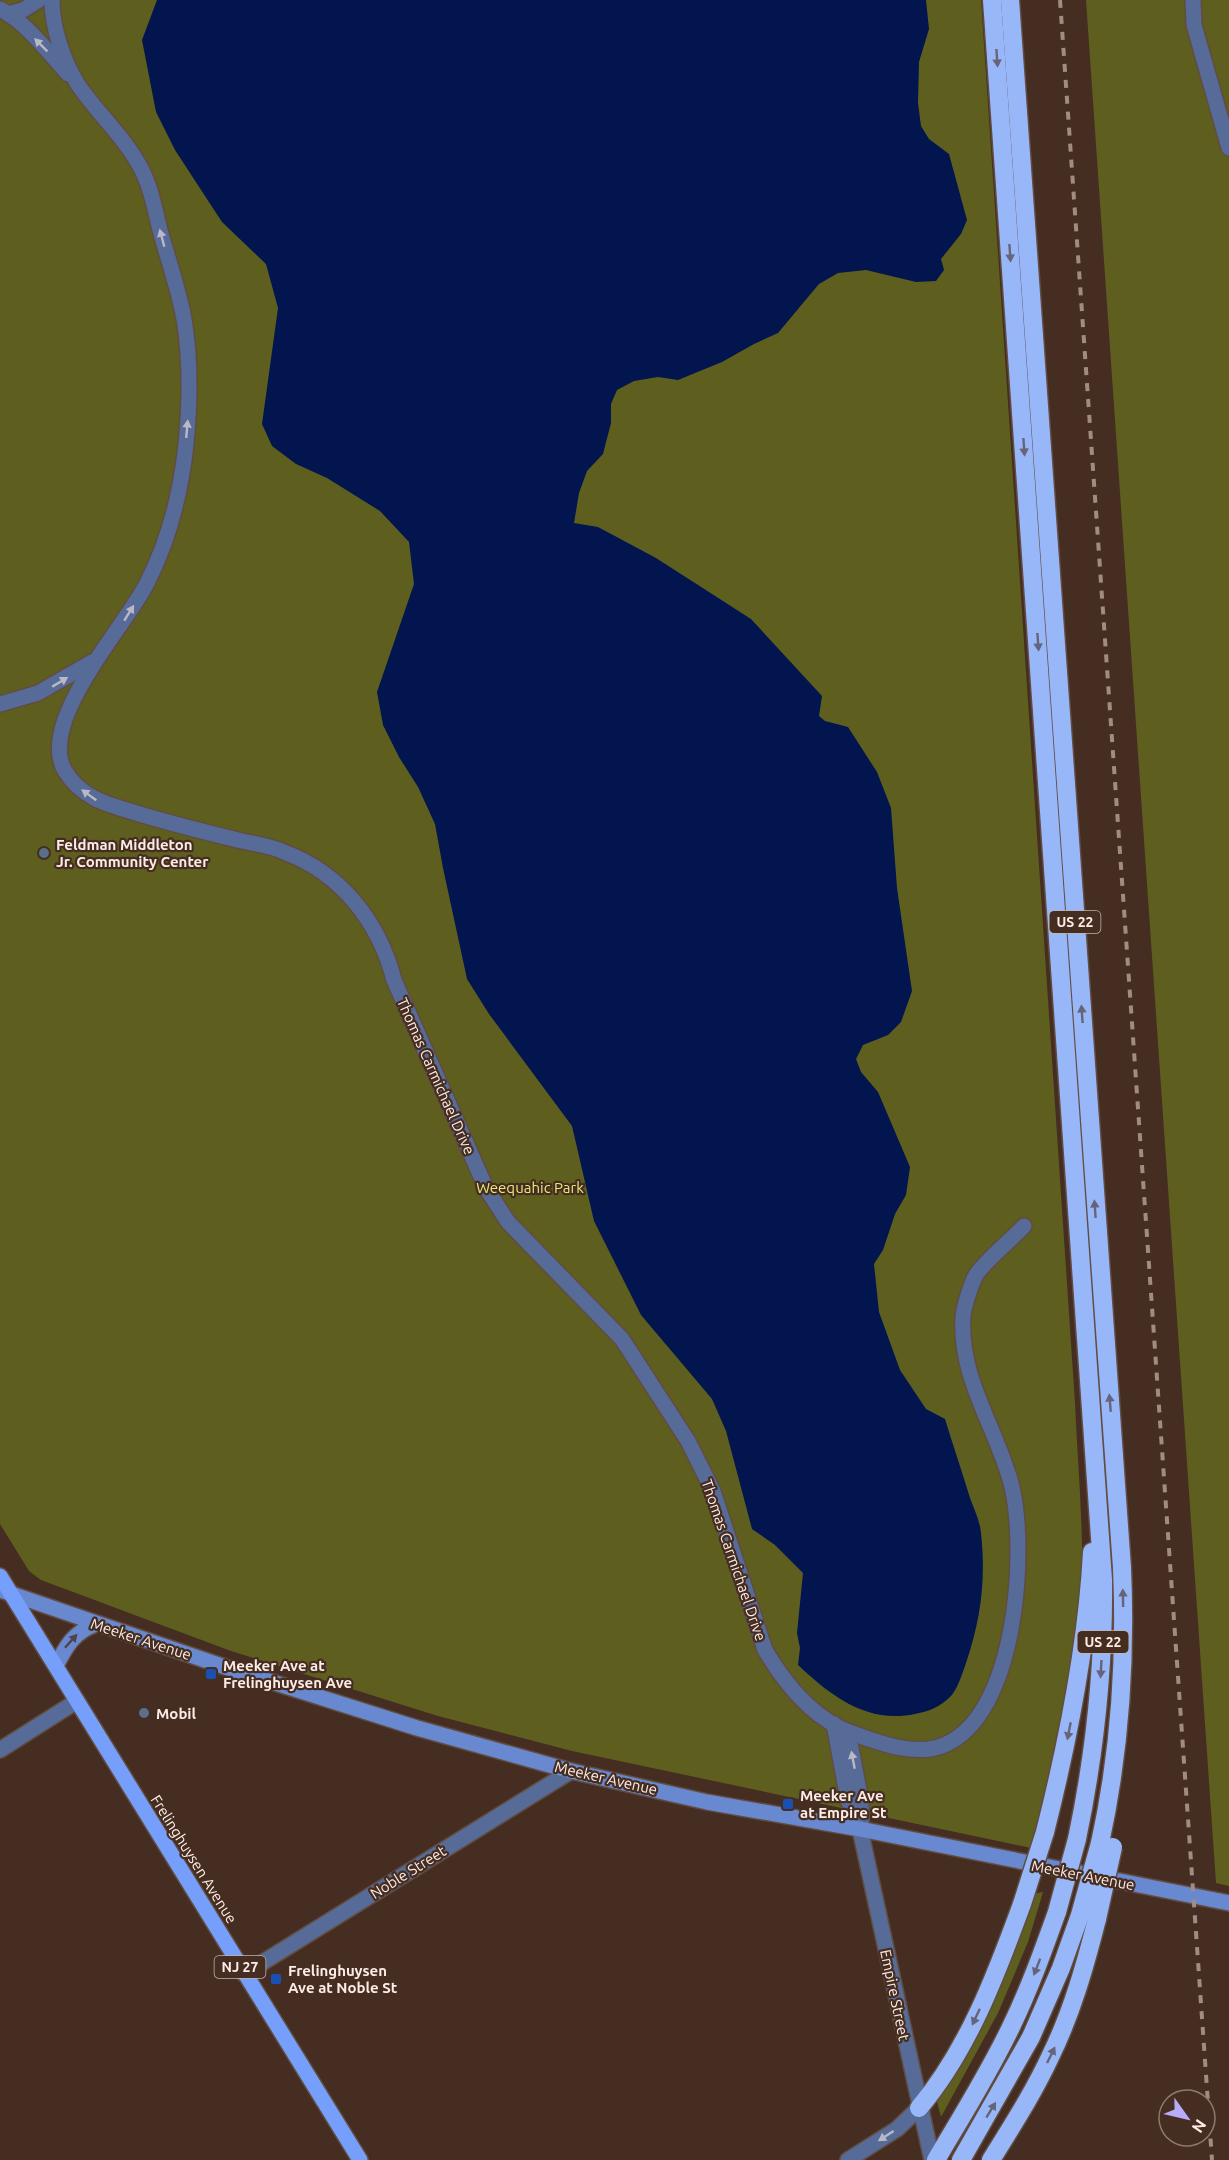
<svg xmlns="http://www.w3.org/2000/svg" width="1229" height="2160" font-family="Ubuntu,sans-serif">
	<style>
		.green { fill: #5e5f1f }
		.water { fill: #02154e }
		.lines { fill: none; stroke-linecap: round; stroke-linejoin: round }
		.minor-casing { stroke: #624c41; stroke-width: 18 }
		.tertiary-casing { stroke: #624c41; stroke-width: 18 }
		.secondary-casing { stroke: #624c41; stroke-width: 18 }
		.primary-casing { stroke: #624c41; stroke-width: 18 }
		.motorway-casing { stroke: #624c41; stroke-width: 21 }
		.minor { stroke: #566b97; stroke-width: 15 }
		.tertiary { stroke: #566b97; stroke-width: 15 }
		.secondary { stroke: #6888d0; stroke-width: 15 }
		.primary { stroke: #769ffb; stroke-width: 15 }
		.motorway { stroke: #98b7f9; stroke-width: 18 }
		.rail { stroke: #a08c83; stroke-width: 4; stroke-dasharray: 8 8; stroke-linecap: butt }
		.motorway-bridge-casing { stroke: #624c41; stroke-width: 21; stroke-linecap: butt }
		.motorway-bridge { stroke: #98b7f9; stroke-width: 18 }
		.oneway { fill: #bab8c6 }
		.oneway2 { fill: #666478 }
		.oneway3 { fill: #4e444e }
		.service-dot { fill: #5c6f8a; stroke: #452d22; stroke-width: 2 }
		.transit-dot { fill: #1a4fb4; stroke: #452d22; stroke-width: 2 }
		.labels { text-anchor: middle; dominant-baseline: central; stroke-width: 4.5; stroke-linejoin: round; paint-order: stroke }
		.shield { fill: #452d22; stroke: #c6b3aa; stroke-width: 1.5 }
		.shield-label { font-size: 14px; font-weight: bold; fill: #fdece5 }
		.poi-label { font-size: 15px; font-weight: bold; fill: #fdece5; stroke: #452d22; text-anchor: start }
		.street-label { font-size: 15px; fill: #fdece5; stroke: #452d22 }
		.park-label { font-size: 15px; fill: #e7ea78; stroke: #452d22 }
	</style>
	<rect width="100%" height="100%" fill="#452d22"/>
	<g class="green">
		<path d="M0 0H981L1075 1403C1077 1450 1081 1497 1082 1544 1082 1647 1061 1749 1031 1848L572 1751 438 1716 231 1651 41 1580 29 1571 0 1524Z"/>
		<polygon points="1086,0 1229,0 1229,1886 1216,1883"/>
		<polygon points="1043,1892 1028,1942 998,2013 941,2117 937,2101 952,2077 1033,1894"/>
	</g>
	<path class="water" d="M157 0H926L929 29 919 62 918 103 921 126 929 139 949 154 967 220 961 234 941 259 944 270 936 281 916 282 866 270 838 273 819 284 778 333 754 344 722 362 678 380 658 377 634 381 617 390 611 404V423L603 454 587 471 579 493 574 523 598 527 656 558 751 619 822 696 819 716 825 721 848 727 877 772 891 808 897 888 912 991 901 1022 888 1035 863 1045 856 1059 861 1072 878 1092 910 1167 906 1195 895 1214 883 1250 874 1264 879 1312 900 1370 926 1409 945 1419C953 1445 962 1472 970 1498 974 1509 980 1521 981 1533 986 1579 981 1619 966 1663 962 1674 958 1688 951 1696 940 1707 930 1711 915 1714 867 1724 831 1696 798 1665L800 1648 797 1633 803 1573 775 1545 752 1529 726 1431 712 1399 641 1315 594 1221 572 1126 489 1014 467 979 443 868 435 824 418 787 399 757 383 725 377 692 414 584 409 542 380 511 327 478 296 464 272 446 262 424 278 308 266 264 222 222 175 150 156 112 142 40Z"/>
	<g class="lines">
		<g class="minor-casing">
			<g id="minor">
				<path d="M52 0C52 27 63 60 77 83 95 111 122 134 138 163 151 184 155 211 161 234 169 262 179 291 184 319 191 361 190 403 186 444 181 492 169 540 147 583 126 626 36 722 65 771 81 797 105 804 133 812 168 823 205 832 242 841 256 844 271 846 284 852 341 873 379 922 394 980L486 1188 508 1222 622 1339 688 1441 713 1491 765 1650C785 1684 813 1719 852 1733 879 1743 916 1757 944 1745 1017 1715 1027 1552 1012 1487 998 1430 959 1379 963 1318 963 1309 971 1284 976 1275 983 1263 1013 1238 1024 1226"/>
				<polyline points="1193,0 1194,25 1229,148"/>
				<path d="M0 9C27 23 48 52 68 74"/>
				<polyline points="8,14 23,10 39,0"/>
				<polyline points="0,704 38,693 92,662"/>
				<polyline points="834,1724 848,1800 860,1829"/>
				<polyline points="848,1732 861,1801 861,1824"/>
				<polyline points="0,1750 77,1701"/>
				<polyline points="244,1974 571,1771"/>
			</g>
		</g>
		<g class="tertiary-casing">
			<g id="tertiary">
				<polyline points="860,1829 932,2160"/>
				<polyline points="848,2160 897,2129 919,2108"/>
			</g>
		</g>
		<g class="secondary-casing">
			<g id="secondary">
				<polyline points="3,1591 228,1668 417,1728 571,1771 707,1802 860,1829 1229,1903"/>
				<path d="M56 1666C66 1646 74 1632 96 1624"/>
			</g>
		</g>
		<g class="primary-casing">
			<polyline id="primary" points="0,1576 360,2160"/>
		</g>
		<g class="motorway-casing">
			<g id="motorway">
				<path d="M992 0 1103 1580C1104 1668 1095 1753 1077 1839"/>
				<path d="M1010 0 1122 1568C1126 1661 1120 1752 1100 1843"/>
				<path d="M1045 1832C1068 1741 1087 1647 1092 1552"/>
				<path d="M919 2108C968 2050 996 1975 1022 1904"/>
				<path d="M936 2160C962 2116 989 2073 1011 2027 1029 1990 1043 1951 1057 1912"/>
				<polyline points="961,2160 1031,2037 1061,1968 1080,1915"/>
				<path d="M991 2160C1012 2126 1034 2092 1051 2055 1072 2012 1085 1966 1097 1919"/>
			</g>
		</g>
		<use href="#minor" class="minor"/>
		<use href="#tertiary" class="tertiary"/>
		<use href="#secondary" class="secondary"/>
		<use href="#primary" class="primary"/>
		<use href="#motorway" class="motorway"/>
		<polyline class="rail" points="1060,0 1212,2160"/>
		<g class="motorway-bridge-casing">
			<g id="motorway-bridge">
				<polyline points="1022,1904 1045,1832"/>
				<polyline points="1057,1912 1077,1839"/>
				<polyline points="1080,1915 1100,1843"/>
				<polyline points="1097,1919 1113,1847"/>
			</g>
		</g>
		<use href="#motorway-bridge" class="motorway-bridge"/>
	</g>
	<defs><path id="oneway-solid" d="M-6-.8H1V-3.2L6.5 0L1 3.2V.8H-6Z" transform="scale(1.5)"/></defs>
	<g class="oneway">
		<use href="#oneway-solid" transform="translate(41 45) rotate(-135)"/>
		<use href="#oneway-solid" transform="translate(162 238) rotate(-105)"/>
		<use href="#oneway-solid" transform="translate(187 429) rotate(-85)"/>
		<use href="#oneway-solid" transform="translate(129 613) rotate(-58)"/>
		<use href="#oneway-solid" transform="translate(60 682) rotate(-31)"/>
		<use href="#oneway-solid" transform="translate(89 795) rotate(-144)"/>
		<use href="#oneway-solid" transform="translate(853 1760) rotate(-101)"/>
		<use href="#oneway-solid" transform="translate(886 2136) rotate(147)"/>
	</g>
	<g class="oneway2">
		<use href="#oneway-solid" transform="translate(997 58) rotate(86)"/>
		<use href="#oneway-solid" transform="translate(1010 253) rotate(86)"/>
		<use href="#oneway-solid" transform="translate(1024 447) rotate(86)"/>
		<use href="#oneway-solid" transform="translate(1038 642) rotate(86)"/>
		<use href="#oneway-solid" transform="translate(1082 1014) rotate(-94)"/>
		<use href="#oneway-solid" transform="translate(1095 1209) rotate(-94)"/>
		<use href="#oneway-solid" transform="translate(1110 1403) rotate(-95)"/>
		<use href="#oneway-solid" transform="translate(1123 1598) rotate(-91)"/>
		<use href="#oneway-solid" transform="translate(1101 1669) rotate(93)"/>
		<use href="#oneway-solid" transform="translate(1069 1731) rotate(101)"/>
		<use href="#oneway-solid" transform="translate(1037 1967) rotate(111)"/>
		<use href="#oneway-solid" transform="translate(976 2017) rotate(115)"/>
		<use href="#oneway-solid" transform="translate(1051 2055) rotate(-64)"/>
		<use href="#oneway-solid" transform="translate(991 2110) rotate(-59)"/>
	</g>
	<use class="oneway3" href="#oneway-solid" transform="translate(71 1641) rotate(-48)"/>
	<g class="service-dot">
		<circle cx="44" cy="853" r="6"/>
		<circle cx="144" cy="1713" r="6"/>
	</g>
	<g class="transit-dot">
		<rect x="205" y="1668" width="12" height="12" rx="3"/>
		<rect x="782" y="1798" width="12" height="12" rx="3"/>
		<rect x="270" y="1973" width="12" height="12" rx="3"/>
	</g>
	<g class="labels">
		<g class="shield">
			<rect x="1049.5" y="911" width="51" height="22" rx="4.5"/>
			<rect x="1077.5" y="1631" width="51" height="22" rx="4.5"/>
			<rect x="214.5" y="1956" width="51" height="22" rx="4.5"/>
		</g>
		<g class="shield-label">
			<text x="1075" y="922">US 22</text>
			<text x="1103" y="1642">US 22</text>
			<text x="240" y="1967">NJ 27</text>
		</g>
		<g class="poi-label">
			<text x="56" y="844">Feldman Middleton<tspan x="56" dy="17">Jr. Community Center</tspan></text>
			<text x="223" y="1665">Meeker Ave at<tspan x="223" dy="17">Frelinghuysen Ave</tspan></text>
			<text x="156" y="1713">Mobil</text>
			<text x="800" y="1795">Meeker Ave<tspan x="800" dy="17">at Empire St</tspan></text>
			<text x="288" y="1970">Frelinghuysen<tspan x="288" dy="17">Ave at Noble St</tspan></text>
		</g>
		<g class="street-label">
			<text transform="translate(436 1076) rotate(66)">Thomas Carmichael Drive</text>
			<text transform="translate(734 1560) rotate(71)">Thomas Carmichael Drive</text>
			<text transform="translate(141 1639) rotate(18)">Meeker Avenue</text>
			<text transform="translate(606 1778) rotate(13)">Meeker Avenue</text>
			<text transform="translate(194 1859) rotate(58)">Frelinghuysen Avenue</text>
			<text transform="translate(408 1872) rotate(-32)">Noble Street</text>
			<text transform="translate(1083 1875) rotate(11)">Meeker Avenue</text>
			<text transform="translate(895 1995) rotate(78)">Empire Street</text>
		</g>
		<g class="park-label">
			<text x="530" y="1187">Weequahic Park</text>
		</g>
	</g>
	<g transform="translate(1187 2118) rotate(124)"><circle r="28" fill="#452d22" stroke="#8f7970" stroke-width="1.5"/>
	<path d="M0-4.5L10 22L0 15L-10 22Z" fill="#b8abf7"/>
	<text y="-9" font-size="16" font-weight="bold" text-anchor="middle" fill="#fdece5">N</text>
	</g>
</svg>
